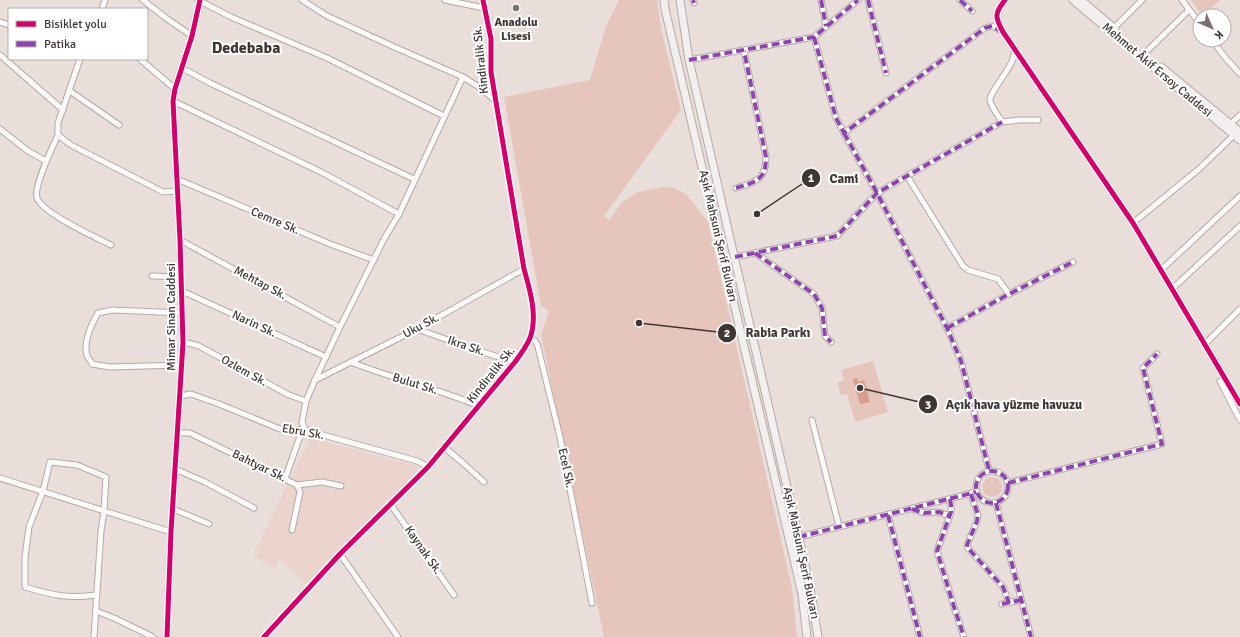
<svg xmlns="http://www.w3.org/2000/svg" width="1240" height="637" font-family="Signika,sans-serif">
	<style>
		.built { fill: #ead4cd }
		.green { fill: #e6c6bc }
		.water { fill: #d69e8e }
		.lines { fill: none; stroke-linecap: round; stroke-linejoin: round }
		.minor-casing { stroke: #b3aaa7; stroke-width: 7 }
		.tertiary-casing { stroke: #b3aaa7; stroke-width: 8 }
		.secondary-casing { stroke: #b3aaa7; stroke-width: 9 }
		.minor { stroke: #fcfaf9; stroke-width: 5 }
		.tertiary { stroke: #fcfaf9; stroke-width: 6 }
		.secondary { stroke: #f3efee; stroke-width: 7 }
		.quiet { stroke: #8e44ad; stroke-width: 4; stroke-dasharray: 8 4; stroke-linecap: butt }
		.cycleway-casing { stroke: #fff; stroke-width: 8 }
		.cycleway { stroke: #d6006c; stroke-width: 5 }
		.poi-dot { fill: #7b716e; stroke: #fff; stroke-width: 1.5 }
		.labels { text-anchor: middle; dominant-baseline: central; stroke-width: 4; stroke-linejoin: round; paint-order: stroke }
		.poi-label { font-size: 12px; font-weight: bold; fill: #3f3634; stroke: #fff }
		.street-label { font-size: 12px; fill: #3f3634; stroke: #fff }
		.district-label { font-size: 16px; font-weight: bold; fill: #3f3634; stroke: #fff }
		.leader { fill: none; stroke: #3f3634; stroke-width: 1.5 }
		.callout-dot { fill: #3f3634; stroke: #fff; stroke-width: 1.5 }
		.mark-label { font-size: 12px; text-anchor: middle; font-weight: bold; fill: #fff }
		.callout-label { font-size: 13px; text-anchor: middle; font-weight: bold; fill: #3f3634; stroke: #fff; stroke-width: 4; stroke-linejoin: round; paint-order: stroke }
	</style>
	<rect width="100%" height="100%" fill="#eadeda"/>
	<polygon class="built" points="310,438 417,466 418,473 306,584 280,559 274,568 253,555"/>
	<g class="green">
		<polygon points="619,0 657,0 661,29 681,110 604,216 609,220 622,202 638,192 663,187 674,188 686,194 708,222 792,588 797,637 604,637 541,335 549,311 541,306 504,97 590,80 606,26"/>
		<polygon points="1191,0 1220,0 1202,16"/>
		<polygon points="873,361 888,412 855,422 847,394 841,395 837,383 844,380 841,370"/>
		<circle cx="992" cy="487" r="10"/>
	</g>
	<polygon class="water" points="857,378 858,382 864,380 870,402 860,404 853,379"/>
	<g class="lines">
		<g class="minor-casing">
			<g id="minor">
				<polyline points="143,0 166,18 192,36"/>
				<polyline points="198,0 231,17 327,58 444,116"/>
				<polyline points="302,0 327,16 392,46 463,77 479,87 496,101"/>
				<polyline points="445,0 484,8"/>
				<polyline points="693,0 694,3"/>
				<polyline points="821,0 826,26"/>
				<polyline points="868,0 886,73"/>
				<polyline points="960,0 972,11"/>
				<polyline points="1182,0 1200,24"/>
				<polyline points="102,9 105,0"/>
				<polyline points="0,22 9,25"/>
				<polyline points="1114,28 1142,0"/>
				<polyline points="814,37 836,118 844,133 985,28 992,26 1003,32"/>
				<polyline points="1212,40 1224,56 1240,74"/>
				<path d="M1015 50C1014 53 1014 56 1013 59 1010 69 989 94 990 100 991 107 998 115 1002 122L1019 120H1038"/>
				<polyline points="1144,54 1189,10"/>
				<polyline points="0,55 63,110"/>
				<polyline points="80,59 58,123 58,135 71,145 163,192 177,191"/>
				<polyline points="140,59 175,89"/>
				<polyline points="689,60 814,37 858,0"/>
				<polyline points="182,68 210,83 414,179"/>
				<polyline points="479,87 487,84 491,73"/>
				<polyline points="70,91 119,125"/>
				<polyline points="173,101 321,172 399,214"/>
				<polyline points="1228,126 1240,115"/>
				<polyline points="0,129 28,151 46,161"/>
				<polyline points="844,133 877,193 947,328 961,361 989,470"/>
				<path d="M58 135C53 146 33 187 37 198 42 213 95 237 111 245"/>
				<polyline points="907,176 963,266 968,270 998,279 1009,294"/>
				<polyline points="177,179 330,244 374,260"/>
				<path d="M736 188C756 182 766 180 766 157L744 51"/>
				<polyline points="1133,223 1199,169 1234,135"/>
				<polyline points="180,240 340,327"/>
				<polyline points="755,253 814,294 822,308 825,336 831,342"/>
				<polyline points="735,257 837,236 877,193 1002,122"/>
				<polyline points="1161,270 1240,196"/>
				<polyline points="152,276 181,277"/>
				<polyline points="1172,289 1240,226"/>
				<polyline points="182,291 326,357"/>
				<polyline points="947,328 1009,294 1073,262"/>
				<polyline points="417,329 479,351 515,362"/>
				<polyline points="530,337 536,342 538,347 560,437 592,603"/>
				<polyline points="183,343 188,343 199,346 289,395 306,401"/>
				<polyline points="1205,344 1240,309"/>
				<path d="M351 362C393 379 437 388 479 406"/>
				<path d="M182 365 110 367 92 364C91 361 88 358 87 356 83 342 91 325 98 313L113 310 182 313"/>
				<polyline points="315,380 417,329 524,269"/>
				<polyline points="1220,381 1240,420"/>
				<polyline points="180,396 191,394 219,404 280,429 305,430 417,461 428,467"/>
				<polyline points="812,420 839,526"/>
				<polyline points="177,433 190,433 297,485 300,492 292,530"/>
				<polyline points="444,447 463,463 484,482"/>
				<polyline points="175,469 205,482 254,508"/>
				<circle cx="992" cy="487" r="16"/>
				<polyline points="0,478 171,532"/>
				<polyline points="285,479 299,439 305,430 302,422 306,401 315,380 340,327 384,239 399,214 463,77"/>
				<polyline points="1008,483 1162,444 1143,368 1157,354"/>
				<polyline points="297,485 322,482 341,486"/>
				<polyline points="971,494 978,515 977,521 967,545 967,547 1003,587 1009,603"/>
				<polyline points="950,499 951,505 951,512 937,551 954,607 964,637"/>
				<polyline points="996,503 1031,637"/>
				<polyline points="391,505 454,595"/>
				<polyline points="173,509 209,524"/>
				<polyline points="912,509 924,513 939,512 950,516"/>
				<polyline points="888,515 920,637"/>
				<polyline points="799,537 976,492"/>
				<polyline points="340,554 398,637"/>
				<polyline points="1002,604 1021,600"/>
				<polyline points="96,611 114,618 153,637"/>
				<path d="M94 637 101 531 104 511 106 477 77 465 50 462 43 491 29 527 25 557V587C52 595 68 599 96 595"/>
				<path d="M264 637 340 554 428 467 515 362C521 354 526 347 530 338 538 316 530 290 524 269L491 72V39L483 0"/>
			</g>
		</g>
		<g class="tertiary-casing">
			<g id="tertiary">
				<path d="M1005 0C994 14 995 17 1003 32L1133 223 1240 404"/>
				<polyline points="167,637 171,532 183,343 180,240 173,101 175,89 192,36 200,0"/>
			</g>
		</g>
		<g class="secondary-casing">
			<g id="secondary">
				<polyline points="664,0 665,9 802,594 807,637"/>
				<polyline points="680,0 689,60 810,587 818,637"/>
				<polyline points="1073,0 1240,140"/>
				<polyline points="1081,0 1115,29"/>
				<polyline points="1161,67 1240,132"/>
			</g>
		</g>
		<use href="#minor" class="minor"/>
		<use href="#tertiary" class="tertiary"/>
		<use href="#secondary" class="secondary"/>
		<g class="quiet">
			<polyline points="693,0 694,3"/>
			<polyline points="821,0 826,26"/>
			<polyline points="868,0 886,73"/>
			<polyline points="960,0 972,11"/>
			<polyline points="814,37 836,118 844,133 985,28 992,26 1002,32"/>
			<polyline points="689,60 814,37 858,0"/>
			<polyline points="844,133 877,193 947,328 961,361 989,470"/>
			<path d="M736 188C756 182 766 180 766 157L744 51"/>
			<polyline points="755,253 814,294 822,308 825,336 831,342"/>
			<polyline points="735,257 837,236 877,193 1002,122"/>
			<polyline points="947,328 1009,294 1073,262"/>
			<circle cx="992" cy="487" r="16"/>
			<polyline points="1008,483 1162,444 1143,368 1157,354"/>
			<polyline points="971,494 978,515 977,521 967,545 967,547 1003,587 1009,603"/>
			<polyline points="950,499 951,505 951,512 937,551 954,607 964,637"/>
			<polyline points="996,503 1031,637"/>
			<polyline points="912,509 924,513 939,512 950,516"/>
			<polyline points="888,515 920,637"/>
			<polyline points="799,537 976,492"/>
			<polyline points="1002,604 1021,600"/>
		</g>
		<g class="cycleway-casing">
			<g id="cycleway">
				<path d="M1005 0C994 14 995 17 1003 32L1133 223 1240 404"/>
				<polyline points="167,637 171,532 183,343 180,240 173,101 175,89 192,36 200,0"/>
				<path d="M264 637 340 554 428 467 515 362C521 354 526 347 530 338 538 316 530 290 524 269L491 72V39L483 0"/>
			</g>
		</g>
		<use href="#cycleway" class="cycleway"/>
	</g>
	<circle class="poi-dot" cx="516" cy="8" r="4"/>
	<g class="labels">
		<g class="poi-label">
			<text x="516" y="22">Anadolu<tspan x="516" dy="14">Lisesi</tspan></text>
		</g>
		<g class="street-label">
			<text transform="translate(481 60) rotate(-96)">Kindiralik Sk.</text>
			<text transform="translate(1157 70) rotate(40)">Mehmet Âkif Ersoy Caddesi</text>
			<text transform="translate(275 221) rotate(23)">Cemre Sk.</text>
			<text transform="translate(718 236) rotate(77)">Aşık Mahsuni Şerif Bulvarı</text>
			<text transform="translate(260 283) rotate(28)">Mehtap Sk.</text>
			<text transform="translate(171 317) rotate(-90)">Mimar Sinan Caddesi</text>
			<text transform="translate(254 324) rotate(25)">Narin Sk.</text>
			<text transform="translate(421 326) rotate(-28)">Uku Sk.</text>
			<text transform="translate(466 346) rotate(19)">Ikra Sk.</text>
			<text transform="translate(244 371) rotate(29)">Ozlem Sk.</text>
			<text transform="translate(491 375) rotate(-51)">Kindiralik Sk.</text>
			<text transform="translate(415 384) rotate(17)">Bulut Sk.</text>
			<text transform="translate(303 432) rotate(10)">Ebru Sk.</text>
			<text transform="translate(259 466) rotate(26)">Bahtyar Sk.</text>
			<text transform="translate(566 468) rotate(78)">Ecel Sk.</text>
			<text transform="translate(423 550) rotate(55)">Kaynak Sk.</text>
			<text transform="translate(801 553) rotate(78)">Aşık Mahsuni Şerif Bulvarı</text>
		</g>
		<g class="district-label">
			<text x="246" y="48">Dedebaba</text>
		</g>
	</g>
	<path class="leader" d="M757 214L811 178M639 323L727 333M860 388L928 404"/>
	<g class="callout-dot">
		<circle cx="757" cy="214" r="4"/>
		<circle cx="639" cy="323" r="4"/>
		<circle cx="860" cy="388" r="4"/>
		<circle cx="811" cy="178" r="10"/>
		<circle cx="727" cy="333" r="10"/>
		<circle cx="928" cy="404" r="10"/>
	</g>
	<g class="mark-label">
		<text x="811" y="182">1</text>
		<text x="727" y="337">2</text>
		<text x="928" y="409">3</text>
	</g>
	<g class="callout-label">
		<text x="844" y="183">Cami</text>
		<text x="778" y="337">Rabia Parkı</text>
		<text x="1014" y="409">Açık hava yüzme havuzu</text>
	</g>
	<rect x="8" y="8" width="140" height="52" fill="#ffffff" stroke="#b2afae"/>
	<rect x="16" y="21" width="20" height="6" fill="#d6006c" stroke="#b2afae"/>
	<text x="44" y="28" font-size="12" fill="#3f3634">Bisiklet yolu</text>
	<rect x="16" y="41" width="20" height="6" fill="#8e44ad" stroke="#b2afae"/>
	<text x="44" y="48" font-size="12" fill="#3f3634">Patika</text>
	<g transform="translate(1212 28) rotate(135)"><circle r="19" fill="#ffffff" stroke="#b2afae"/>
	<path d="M0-3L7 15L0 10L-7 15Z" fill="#7b716e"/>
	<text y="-6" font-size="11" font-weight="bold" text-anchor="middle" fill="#3f3634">K</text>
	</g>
</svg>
